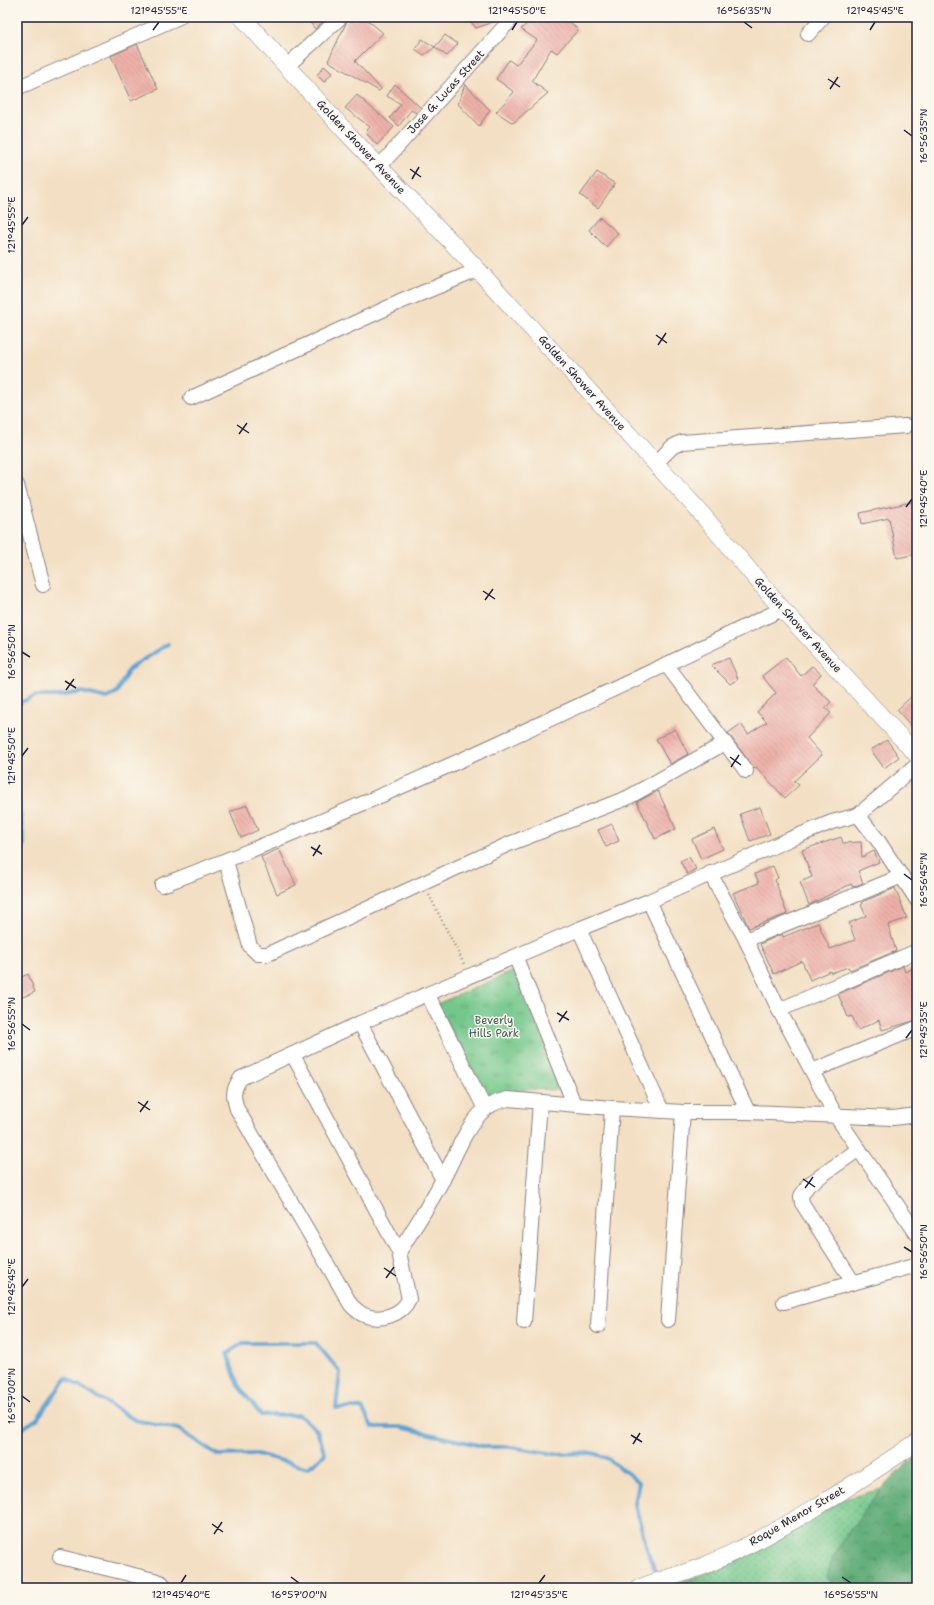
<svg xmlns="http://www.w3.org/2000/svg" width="934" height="1605" font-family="'Shantell Sans',sans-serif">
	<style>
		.grass { fill: url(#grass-dots); stroke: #4a7463 }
		.forest { fill: url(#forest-crowns); stroke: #406759 }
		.park { fill: url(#park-tufts); stroke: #4a7463 }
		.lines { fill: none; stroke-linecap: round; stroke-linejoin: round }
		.stream { stroke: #5fa2d3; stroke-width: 4 }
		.building { fill: url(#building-back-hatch) }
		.minor-casing { stroke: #8a807f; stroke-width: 16 }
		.tertiary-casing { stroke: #8a807f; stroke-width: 18 }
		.path { stroke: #8a807f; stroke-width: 2.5; stroke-dasharray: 1 3; stroke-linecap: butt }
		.minor { stroke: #fff; stroke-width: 14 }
		.tertiary { stroke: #fff; stroke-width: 17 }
		.ticks { fill: none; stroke: #22223b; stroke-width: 1.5 }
		.labels { text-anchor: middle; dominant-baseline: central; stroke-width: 3; stroke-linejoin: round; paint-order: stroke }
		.street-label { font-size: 11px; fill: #22223b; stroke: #fbf7ec }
		.park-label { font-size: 11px; fill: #3e5c57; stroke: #fbf7ec }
		.neatline { fill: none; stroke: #22223b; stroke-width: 1.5 }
		.ticks-label { font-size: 10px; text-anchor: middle; fill: #22223b }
	</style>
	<defs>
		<pattern id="grass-dots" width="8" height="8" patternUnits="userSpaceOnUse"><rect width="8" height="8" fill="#73c78b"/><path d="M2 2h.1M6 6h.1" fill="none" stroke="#5ea173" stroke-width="1.8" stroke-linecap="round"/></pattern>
		<pattern id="forest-crowns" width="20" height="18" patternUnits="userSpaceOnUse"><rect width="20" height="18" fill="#5eac77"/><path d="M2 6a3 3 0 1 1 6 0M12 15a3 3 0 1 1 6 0" fill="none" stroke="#4d8c63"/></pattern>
		<pattern id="park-tufts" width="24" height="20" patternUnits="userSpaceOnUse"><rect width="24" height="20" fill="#73c78b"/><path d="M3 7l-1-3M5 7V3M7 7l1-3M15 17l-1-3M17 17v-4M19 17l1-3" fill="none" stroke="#5ea173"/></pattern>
		<pattern id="building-back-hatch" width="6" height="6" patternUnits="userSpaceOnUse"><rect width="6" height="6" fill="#edb1a9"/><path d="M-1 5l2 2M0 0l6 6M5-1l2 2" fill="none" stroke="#cb9892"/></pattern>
	</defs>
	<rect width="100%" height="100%" fill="#fbf7ec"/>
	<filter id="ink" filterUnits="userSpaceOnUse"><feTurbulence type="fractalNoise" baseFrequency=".025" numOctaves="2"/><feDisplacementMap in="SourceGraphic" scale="8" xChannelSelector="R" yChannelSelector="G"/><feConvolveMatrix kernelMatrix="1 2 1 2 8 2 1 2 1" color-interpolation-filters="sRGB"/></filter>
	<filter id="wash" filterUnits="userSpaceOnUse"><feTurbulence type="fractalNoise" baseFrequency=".012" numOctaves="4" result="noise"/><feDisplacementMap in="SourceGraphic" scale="16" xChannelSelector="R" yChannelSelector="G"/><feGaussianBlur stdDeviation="0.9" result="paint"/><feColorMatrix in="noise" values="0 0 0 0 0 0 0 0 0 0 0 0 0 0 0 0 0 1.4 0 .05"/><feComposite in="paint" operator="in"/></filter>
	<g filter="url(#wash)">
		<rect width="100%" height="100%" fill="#f3dfc3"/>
		<polygon class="grass" points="881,1489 848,1534 827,1576 836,1588 669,1588 669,1586 717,1570 804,1525 841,1500"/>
		<path class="forest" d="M917 1457V1588H836L827 1576C829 1571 830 1564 833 1559 843 1535 895 1467 917 1457Z"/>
		<path class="park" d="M514 971 565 1090C538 1090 507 1085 488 1105L437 1004Z"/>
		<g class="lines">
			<g class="stream">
				<polyline points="17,704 35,696 58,696 82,692 107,698 117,692 129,669 168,644"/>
				<polyline points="17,786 24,843 22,850 17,855"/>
				<polyline points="17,1432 37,1419 66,1378 135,1420 178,1429 218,1455 257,1454 308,1468 325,1454 317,1430 299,1415 261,1415 238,1385 227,1353 243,1343 316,1343 340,1372 336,1408 362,1408 372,1427 400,1427 486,1447 510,1447 555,1454 593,1453 607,1458 639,1482 635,1505 650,1559 659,1577"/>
			</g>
		</g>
		<g id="blocks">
			<g class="building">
				<polygon points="306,17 328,17 315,29"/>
				<polygon points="349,17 364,17 383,33 355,61 381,89 379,91 328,61"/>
				<polygon points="467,17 502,17 499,20 476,28"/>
				<polygon points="534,17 566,17 578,30 557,53 551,49 532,81 548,93 513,123 496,112 514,92 496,79 509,60 516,65 537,40 521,29"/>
				<polygon points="445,35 458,44 447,56 435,47"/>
				<polygon points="422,39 435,47 424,55 415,49"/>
				<polygon points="137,44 158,89 131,101 111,56"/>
				<polygon points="324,66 332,73 324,82 317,75"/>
				<polygon points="395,84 421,108 416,113 411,110 399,126 390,118 401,104 387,96"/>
				<polygon points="465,84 490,110 479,126 458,104"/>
				<polygon points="357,95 394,127 377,145 365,132 370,127 345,108"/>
				<polygon points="597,172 615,184 598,208 580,195"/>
				<polygon points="600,217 618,233 606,247 589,230"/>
				<polygon points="917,501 917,554 897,558 889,518 862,524 860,513"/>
				<polygon points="786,657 801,676 812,666 821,674 812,684 831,702 825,708 831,713 807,738 822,755 794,781 799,785 785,798 756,767 754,768 728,733 741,724 748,734 767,722 757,712 776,693 762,676"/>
				<polygon points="729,658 738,679 730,684 711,665"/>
				<polygon points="912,696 917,702 917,732 897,710"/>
				<polygon points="675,729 688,754 670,764 656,739"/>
				<polygon points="887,740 899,757 884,768 871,750"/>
				<polygon points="658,791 676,829 655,839 637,802"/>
				<polygon points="247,805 258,830 241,838 230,812"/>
				<polygon points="760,807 770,834 750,841 740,814"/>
				<polygon points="612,824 619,841 606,847 598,830"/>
				<polygon points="714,829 723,849 701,859 692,839"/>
				<polygon points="841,837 843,843 861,842 862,857 874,851 879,862 858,871 863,883 853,887 851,884 809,905 800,882 812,877 802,850"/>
				<polygon points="279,849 296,885 277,894 261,857"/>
				<polygon points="689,857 696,869 687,874 680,861"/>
				<polygon points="773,866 778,878 775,880 787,914 749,928 733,893 759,883 755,874"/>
				<polygon points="895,888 907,918 888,925 896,951 850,970 848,967 831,973 830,971 810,980 802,961 774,974 760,944 782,934 783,937 818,923 830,949 855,940 849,923 866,916 861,905 863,904 862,902"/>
				<polygon points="903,966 905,972 917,967 917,1020 882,1030 879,1020 858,1030 852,1016 848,1017 838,994"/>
				<polygon points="28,974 35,992 17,999 17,979"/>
			</g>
		</g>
	</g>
	<g filter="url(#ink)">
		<use href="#blocks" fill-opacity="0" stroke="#8a807f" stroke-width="1"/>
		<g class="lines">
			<g class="minor-casing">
				<g id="minor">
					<polyline points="808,34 823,17"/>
					<polyline points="287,66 341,17"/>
					<polyline points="17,88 179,17"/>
					<polyline points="379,167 513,17"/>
					<polyline points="191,398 400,302 478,270"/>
					<polyline points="655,464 672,447 682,442 906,426"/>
					<polyline points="17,485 43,585"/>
					<polyline points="666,664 746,771"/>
					<polyline points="858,815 877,839 917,900"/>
					<polyline points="226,861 250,946 258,954 268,954 509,844 627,798 725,743"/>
					<polyline points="710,873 746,940 779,1010 836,1116 917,1234"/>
					<path d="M162 885C374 805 578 707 782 609"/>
					<polyline points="649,901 748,1112"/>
					<polyline points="579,929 662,1111"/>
					<polyline points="746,940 902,876"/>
					<polyline points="516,958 574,1104"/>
					<polyline points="428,995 485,1109"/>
					<polyline points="779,1010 917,951"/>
					<polyline points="360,1023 443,1180"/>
					<path d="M293 1055 399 1252 409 1299C402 1315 380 1322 364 1315 359 1313 355 1309 351 1305L237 1109C233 1096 232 1090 241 1078L360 1023 579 929 649 901 790 839 832 822 858 815 917 765"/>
					<polyline points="812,1071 917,1028"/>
					<path d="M399 1252C414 1228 430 1204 443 1179 455 1157 463 1133 479 1115 487 1106 497 1101 508 1099L612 1108 683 1112H748L893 1118 917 1115"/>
					<polyline points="853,1282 802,1203 801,1196 808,1185 859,1149"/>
					<polyline points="784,1302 917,1265"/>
					<polyline points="668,1320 683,1112"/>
					<polyline points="524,1322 540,1102"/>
					<polyline points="598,1326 612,1108"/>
					<polyline points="60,1557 154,1580 162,1583 166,1588"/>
				</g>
			</g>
			<g class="tertiary-casing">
				<g id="tertiary">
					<polyline points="242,17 347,133 478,270 700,512 782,609 917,755"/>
					<path d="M639 1588C661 1579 684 1574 706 1565 780 1533 850 1487 917 1442"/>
				</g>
			</g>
			<polyline class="path" points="429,895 464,964"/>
			<use href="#minor" class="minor"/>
			<use href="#tertiary" class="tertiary"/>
		</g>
	</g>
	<path class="ticks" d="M744 22 752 28M153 30 159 22M512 30 517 22M870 30 875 22M828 79 840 87M830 89 838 77M904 130 912 136M410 169 421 177M412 179 419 167M22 225 28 217M656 335 667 343M658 345 666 333M237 425 249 433M239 434 247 423M906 507 912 499M483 591 495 599M485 600 493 589M22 652 30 657M65 681 76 688M66 690 74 679M22 756 28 748M730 757 741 765M731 767 739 755M311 847 322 854M313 856 320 845M904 874 912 880M557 1013 569 1020M559 1022 567 1011M22 1024 30 1030M906 1038 912 1030M138 1102 150 1110M140 1112 148 1101M803 1179 815 1187M805 1188 813 1177M904 1247 912 1252M384 1268 396 1276M386 1278 394 1267M22 1287 28 1279M22 1396 30 1402M631 1435 642 1442M633 1444 640 1433M212 1524 223 1532M214 1534 222 1522M291 1577 299 1583M842 1577 851 1583M181 1583 186 1575M539 1583 545 1575"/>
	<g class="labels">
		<g class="street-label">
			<text transform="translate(446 92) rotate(-48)">Jose G. Lucas Street</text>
			<text transform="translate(361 147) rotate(47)">Golden Shower Avenue</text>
			<text transform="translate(582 383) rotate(48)">Golden Shower Avenue</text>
			<text transform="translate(798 625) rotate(48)">Golden Shower Avenue</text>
			<text transform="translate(797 1516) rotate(-30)">Roque Menor Street</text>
		</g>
		<g class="park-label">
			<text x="494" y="1020">Beverly<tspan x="494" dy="13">Hills Park</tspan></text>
		</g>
	</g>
	<rect width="934" height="1605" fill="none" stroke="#fbf7ec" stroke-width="44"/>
	<rect x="22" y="22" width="890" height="1561" class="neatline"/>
	<g class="ticks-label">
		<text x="159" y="14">121°45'55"E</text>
		<text x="517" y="14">121°45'50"E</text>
		<text x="744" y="14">16°56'35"N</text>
		<text x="875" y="14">121°45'45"E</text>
		<text transform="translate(923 136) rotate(-90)" y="4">16°56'35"N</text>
		<text transform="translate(11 225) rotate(-90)" y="4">121°45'55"E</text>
		<text transform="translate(923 499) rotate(-90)" y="4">121°45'40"E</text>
		<text transform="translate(11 652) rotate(-90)" y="4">16°56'50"N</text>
		<text transform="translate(11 756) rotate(-90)" y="4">121°45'50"E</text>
		<text transform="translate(923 880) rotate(-90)" y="4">16°56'45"N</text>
		<text transform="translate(11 1024) rotate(-90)" y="4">16°56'55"N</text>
		<text transform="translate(923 1030) rotate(-90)" y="4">121°45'35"E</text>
		<text transform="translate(923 1252) rotate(-90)" y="4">16°56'50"N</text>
		<text transform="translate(11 1287) rotate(-90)" y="4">121°45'45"E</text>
		<text transform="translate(11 1396) rotate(-90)" y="4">16°57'00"N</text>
		<text x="181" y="1598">121°45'40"E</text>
		<text x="299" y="1598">16°57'00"N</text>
		<text x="539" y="1598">121°45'35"E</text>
		<text x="851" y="1598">16°56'55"N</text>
	</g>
</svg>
